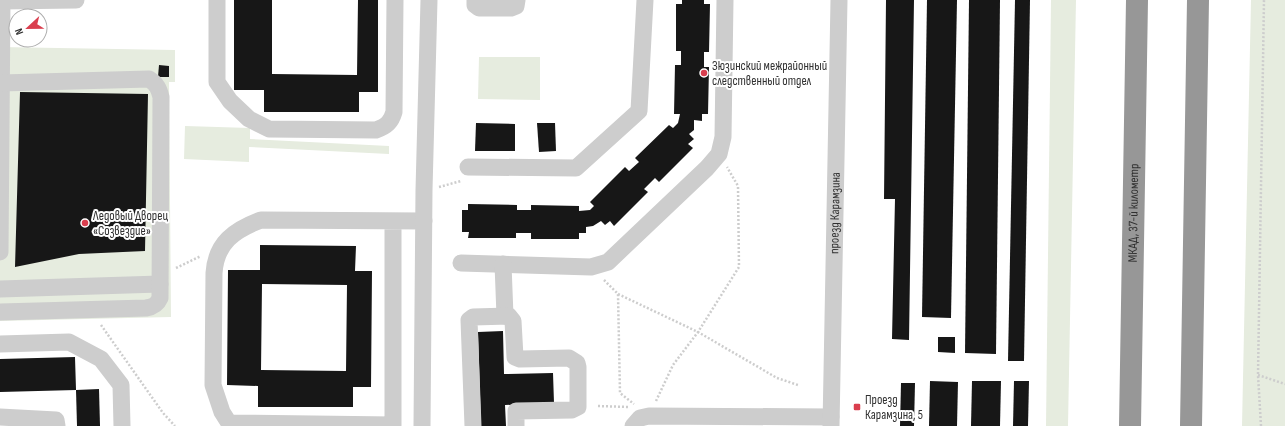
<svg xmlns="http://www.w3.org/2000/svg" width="1285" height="426" font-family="'Sofia Sans Condensed',sans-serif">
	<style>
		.green { fill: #e6ecdf }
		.building { fill: #171717; fill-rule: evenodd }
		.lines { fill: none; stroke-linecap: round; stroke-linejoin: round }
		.path { stroke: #cdcdcd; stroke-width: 2.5; stroke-dasharray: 2 2; stroke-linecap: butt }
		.minor { stroke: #cdcdcd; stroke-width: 17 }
		.highway { stroke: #979797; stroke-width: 22 }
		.poi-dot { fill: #da3e4e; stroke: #fff; stroke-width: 1.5 }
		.labels { text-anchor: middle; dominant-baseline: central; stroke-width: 4; stroke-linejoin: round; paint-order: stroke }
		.poi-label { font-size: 13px; fill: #303030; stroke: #fff; text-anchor: start }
		.street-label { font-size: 13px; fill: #303030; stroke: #fff }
	</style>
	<rect width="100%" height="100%" fill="#fff"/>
	<g class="green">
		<polygon points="1051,0 1076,0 1068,426 1046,426"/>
		<polygon points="1251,0 1285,0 1285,426 1242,426"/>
		<polygon points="0,47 175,50 175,82 169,82 171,317 0,321"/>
		<polygon points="479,57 540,57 540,100 478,99"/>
		<polygon points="185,126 250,128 250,139 389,146 389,154 249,147 249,162 184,159"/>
	</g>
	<g class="building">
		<polygon points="234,0 272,0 272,74 357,75 358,0 378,0 378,92 359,92 359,112 264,112 264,90 234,90"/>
		<polygon points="682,0 704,0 704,4 710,4 709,52 704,52 704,67 709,67 708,114 702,114 702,121 694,120 694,130 689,134 694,139 688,144 693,148 659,182 655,178 644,189 648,192 614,226 610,221 605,225 601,221 593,226 586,227 586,233 579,233 579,239 531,239 531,233 516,233 516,238 468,238 469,232 462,232 462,210 468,210 468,204 517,205 517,210 531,210 531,205 579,206 579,211 590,210 594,206 590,202 625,167 629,171 639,162 635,158 669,125 673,128 678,123 680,114 674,114 675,65 681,65 681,51 676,51 676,4 682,4"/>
		<polygon points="886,0 914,0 909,340 892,339 895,199 884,199"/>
		<polygon points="927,0 957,0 951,318 922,317"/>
		<polygon points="969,0 1000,0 996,354 965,353"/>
		<polygon points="1015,0 1030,0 1024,361 1008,361"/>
		<polygon points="159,65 169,66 169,77 158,77"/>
		<polygon points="20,92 148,94 145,251 79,254 15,267"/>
		<polygon points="476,123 515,124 515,151 475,151"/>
		<polygon points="537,123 555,123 556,151 539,152"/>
		<path d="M260 245 356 246 355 271H372L371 387H353V407H258V386L227 385 228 270H260ZM262 284 347 285 346 371 261 370Z"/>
		<polygon points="503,331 504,374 553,373 554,403 505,405 506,426 481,426 478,332"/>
		<polygon points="938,337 955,337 955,353 938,352"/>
		<polygon points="75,357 76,390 0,392 0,359"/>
		<polygon points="930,381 958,382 957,426 929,426"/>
		<polygon points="972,381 1001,381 1000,426 971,426"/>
		<polygon points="1014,381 1029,381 1028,426 1013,426"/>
		<polygon points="901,383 915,383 914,426 900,426"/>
		<polygon points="99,389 100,426 77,426 76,390"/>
	</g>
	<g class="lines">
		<g class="path">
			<polyline points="439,187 461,181"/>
			<polyline points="176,268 201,256"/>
			<polyline points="604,280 618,294 620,393 634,404"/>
			<polyline points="618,294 698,332 777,378 798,385"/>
			<polyline points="101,325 163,413 175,426"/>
			<polyline points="1258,375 1285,384"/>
			<polyline points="656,401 673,365 698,332 739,267 738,186 727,167"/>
			<polyline points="598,406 628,407"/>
			<polyline points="1261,426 1258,375 1264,0"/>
		</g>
		<g class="minor">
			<path d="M217 0V82L230 101 249 119 269 129 376 130C387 126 391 122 394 112L395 0"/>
			<polyline points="475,0 475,5 479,8 511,8 516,6 517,0"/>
			<polyline points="0,1 76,0"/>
			<polyline points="468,167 576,168 639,111 645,0"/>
			<path d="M393 221V425L229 423 222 412 213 385 214 273C216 243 234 230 261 220L424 221"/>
			<polyline points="0,252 2,1"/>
			<polyline points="461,263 591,267 608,262 707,168 719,154 723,137 725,0"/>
			<polyline points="503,264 505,316"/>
			<polyline points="0,289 160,284"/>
			<path d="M0 312 146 308C153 307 157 305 160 298L161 97C159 89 157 84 149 79L1 83"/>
			<polyline points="0,344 69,342 101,359 121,385 122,426"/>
			<polyline points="0,417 56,420 57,426"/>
			<polyline points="422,426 424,190 429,0"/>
			<polyline points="473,426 469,320 473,317 509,316 513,321 515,357 520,359 569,358 577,363 578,367 578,407 572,410 516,411 516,426"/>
			<polyline points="633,426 640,418 649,416 831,417"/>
			<path id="s1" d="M831 426 839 0"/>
		</g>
		<g class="highway">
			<path id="s2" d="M1130 426 1137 0"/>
			<polyline points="1191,426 1198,0"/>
		</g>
	</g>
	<g class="poi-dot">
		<circle cx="704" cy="73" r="4"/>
		<circle cx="85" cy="223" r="4"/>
		<rect x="853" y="403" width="8" height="8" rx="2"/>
	</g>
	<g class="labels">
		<g class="poi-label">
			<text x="712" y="66">Зюзинский межрайонный<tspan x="712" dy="15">следственный отдел</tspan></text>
			<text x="93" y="216">Ледовый Дворец<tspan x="93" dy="15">«Созвездие»</tspan></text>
			<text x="865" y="400">Проезд<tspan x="865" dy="15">Карамзина, 5</tspan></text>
		</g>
		<g class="street-label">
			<text stroke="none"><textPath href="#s1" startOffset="213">проезд Карамзина</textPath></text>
			<text stroke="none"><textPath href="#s2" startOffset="213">МКАД, 37-й километр</textPath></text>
		</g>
	</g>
	<g transform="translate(28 28) rotate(248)"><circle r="19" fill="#ffffff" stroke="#acacac"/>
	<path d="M0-3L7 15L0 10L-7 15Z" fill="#da3e4e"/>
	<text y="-6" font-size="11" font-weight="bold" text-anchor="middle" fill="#303030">N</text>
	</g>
</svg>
